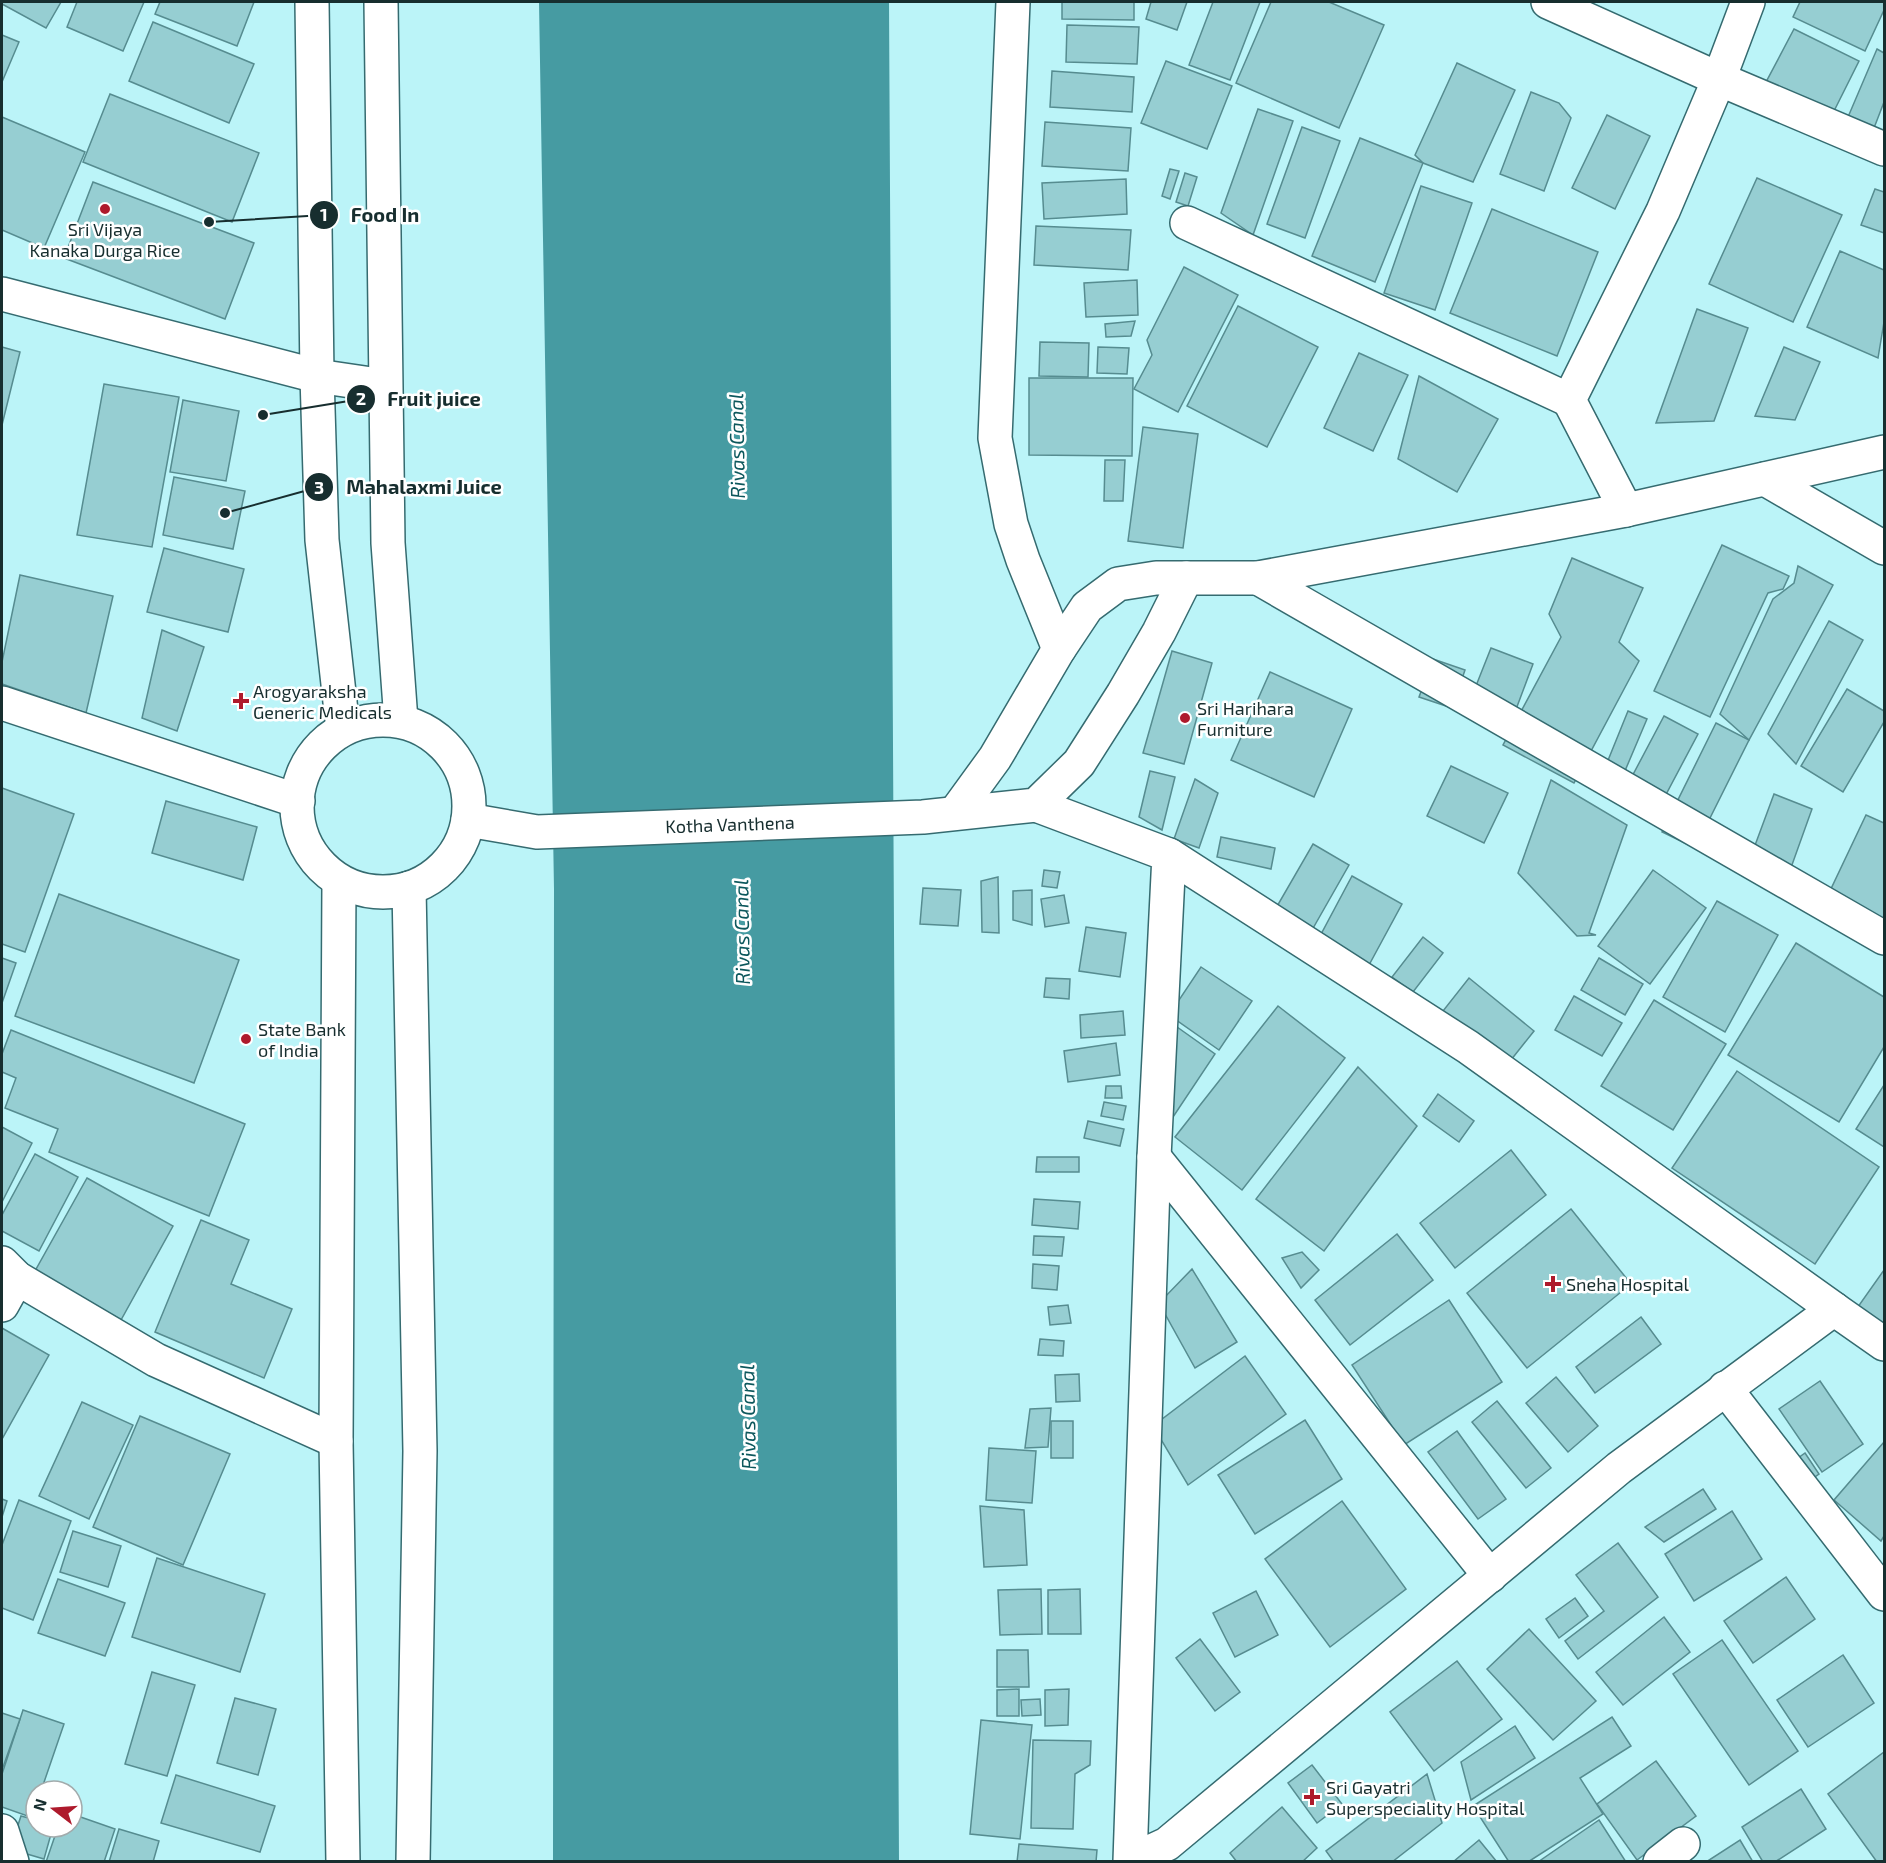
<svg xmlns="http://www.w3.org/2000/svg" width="1886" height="1863" font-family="'Exo 2',sans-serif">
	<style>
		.water { fill: #469ba2 }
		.building { fill: #96ced2; stroke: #568c90; stroke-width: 1.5 }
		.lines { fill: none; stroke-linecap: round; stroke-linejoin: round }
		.street-casing { stroke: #356b70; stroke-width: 36 }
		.secondary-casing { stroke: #356b70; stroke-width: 36 }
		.street { stroke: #fff; stroke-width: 33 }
		.secondary { stroke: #fff; stroke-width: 33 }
		.poi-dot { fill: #ae1a2c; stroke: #fff; stroke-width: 2 }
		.labels { text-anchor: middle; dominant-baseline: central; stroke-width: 5; stroke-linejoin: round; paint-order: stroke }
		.poi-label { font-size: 18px; fill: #172e2f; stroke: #fff; text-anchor: start }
		.street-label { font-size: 18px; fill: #172e2f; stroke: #fff }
		.water-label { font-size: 20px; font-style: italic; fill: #0c575c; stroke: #fff }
		.leader { fill: none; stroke: #172e2f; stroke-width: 2 }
		.callout-dot { fill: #172e2f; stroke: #fff; stroke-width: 2 }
		.mark-label { font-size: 18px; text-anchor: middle; font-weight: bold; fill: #fff }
		.callout-label { font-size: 20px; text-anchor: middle; font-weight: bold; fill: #172e2f; stroke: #fff; stroke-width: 5; stroke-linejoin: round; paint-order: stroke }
	</style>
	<rect width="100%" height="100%" fill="#bbf4f8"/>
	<polygon class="water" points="539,2 889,2 899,1861 553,1861 554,889"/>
	<g class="building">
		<polygon points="2,2 61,2 46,28 2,4"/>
		<polygon points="77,2 144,2 123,51 67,27"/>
		<polygon points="160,2 254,2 237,46 155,14"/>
		<polygon points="1062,2 1134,2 1134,20 1062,19"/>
		<polygon points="1151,2 1187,2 1177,30 1146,19"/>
		<polygon points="1213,2 1260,2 1230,80 1189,65"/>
		<polygon points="1271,2 1329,2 1384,25 1339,128 1236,83"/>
		<polygon points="1800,2 1884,2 1884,10 1865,51 1793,17"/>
		<polygon points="153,22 254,64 229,123 129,81"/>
		<polygon points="1067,25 1139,27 1137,64 1066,62"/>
		<polygon points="1794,29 1859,61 1831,117 1765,84"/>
		<polygon points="2,35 19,42 2,82"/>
		<polygon points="1877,49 1884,53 1884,102 1874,128 1848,117"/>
		<polygon points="1166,61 1232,86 1207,149 1141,123"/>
		<polygon points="1457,63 1515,90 1473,182 1423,163 1415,155"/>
		<polygon points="1052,71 1134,77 1132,112 1050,107"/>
		<polygon points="1531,92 1559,103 1571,118 1544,191 1500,174"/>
		<polygon points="110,94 259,153 232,222 83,162"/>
		<polygon points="1258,109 1293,121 1253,235 1221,213"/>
		<polygon points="1607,115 1650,136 1615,209 1572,188"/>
		<polygon points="2,117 85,152 44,248 2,230"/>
		<polygon points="1045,122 1131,128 1128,171 1042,166"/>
		<polygon points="1302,127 1340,141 1305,238 1267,224"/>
		<polygon points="1360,138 1423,163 1375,282 1312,256"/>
		<polygon points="1170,169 1179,171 1170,199 1162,196"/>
		<polygon points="1185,173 1197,177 1188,206 1176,202"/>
		<polygon points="1757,178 1842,215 1793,322 1709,284"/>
		<polygon points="1126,179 1127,214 1044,219 1042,183"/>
		<polygon points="93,182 254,243 225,319 64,258"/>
		<polygon points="1421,186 1472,203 1435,310 1384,293"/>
		<polygon points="1875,189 1884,192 1884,233 1861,225"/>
		<polygon points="1492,209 1598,252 1557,356 1450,313"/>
		<polygon points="1036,226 1131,230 1128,270 1034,265"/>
		<polygon points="1840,251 1884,270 1884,322 1878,358 1807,327"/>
		<polygon points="1184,267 1238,295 1178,412 1134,389 1152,355 1147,340"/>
		<polygon points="1137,280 1138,315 1086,317 1084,283"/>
		<polygon points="1238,306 1318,347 1267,447 1187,406"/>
		<polygon points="1697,309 1748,328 1714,421 1656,423"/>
		<polygon points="1135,321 1131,336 1106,337 1105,324"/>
		<polygon points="1040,342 1089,343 1088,377 1039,376"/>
		<polygon points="2,347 20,352 2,425"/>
		<polygon points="1098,347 1129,348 1127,374 1097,373"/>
		<polygon points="1784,347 1820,362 1795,420 1755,416"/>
		<polygon points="1359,353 1408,375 1373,451 1324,428"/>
		<polygon points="1419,376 1498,419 1457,492 1398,459"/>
		<polygon points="1029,378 1133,378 1132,456 1029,455"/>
		<polygon points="104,384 179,397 152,547 77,535"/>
		<polygon points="183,400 239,411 226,481 170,472"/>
		<polygon points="1143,427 1198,434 1183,548 1128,541"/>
		<polygon points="1105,460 1125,460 1123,501 1104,501"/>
		<polygon points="174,477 245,491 233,549 163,535"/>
		<polygon points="1722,545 1789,576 1783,589 1768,593 1710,717 1654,691"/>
		<polygon points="164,548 244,569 228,632 147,612"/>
		<polygon points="1572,558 1643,588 1619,642 1639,661 1574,783 1503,745 1561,637 1549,614"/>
		<polygon points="1798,566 1833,585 1749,740 1720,714 1773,599 1794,583"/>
		<polygon points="20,575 113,596 86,713 2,684 2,662"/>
		<polygon points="1829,621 1863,640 1796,764 1768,734"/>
		<polygon points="162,630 204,647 177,731 142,718"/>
		<polygon points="1491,648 1533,664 1509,728 1466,711"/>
		<polygon points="1172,651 1212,663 1184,764 1143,753"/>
		<polygon points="1433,659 1465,670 1452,708 1419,697"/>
		<polygon points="1270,672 1352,709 1314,797 1231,760"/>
		<polygon points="1847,689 1884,711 1884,722 1843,792 1801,766"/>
		<polygon points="1628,711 1647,719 1616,792 1598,785"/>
		<polygon points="1664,716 1698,734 1653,819 1619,801"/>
		<polygon points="1716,723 1749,740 1695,848 1662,832"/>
		<polygon points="1451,766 1508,793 1484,843 1427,816"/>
		<polygon points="1150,771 1175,777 1162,830 1139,817"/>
		<polygon points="1195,779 1218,793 1199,848 1174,839"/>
		<polygon points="1551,780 1627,825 1589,933 1596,935 1577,936 1518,873"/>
		<polygon points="2,788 74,814 25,952 2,944"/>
		<polygon points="1774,794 1812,809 1788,876 1754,848"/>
		<polygon points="166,801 257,827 243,880 152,853"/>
		<polygon points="1866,815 1884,823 1884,919 1875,938 1820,912"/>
		<polygon points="1221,837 1275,848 1271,869 1217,857"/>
		<polygon points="1313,844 1349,865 1312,930 1276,908"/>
		<polygon points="1044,870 1060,872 1057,888 1042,886"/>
		<polygon points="1653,870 1706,908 1650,984 1598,946"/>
		<polygon points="1352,876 1402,904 1369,965 1319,938"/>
		<polygon points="998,877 999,933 982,932 981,881"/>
		<polygon points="923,888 961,890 958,926 920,924"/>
		<polygon points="1032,890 1032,925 1013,920 1013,891"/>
		<polygon points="59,894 239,960 194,1083 15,1016"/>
		<polygon points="1064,895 1069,923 1045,927 1041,899"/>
		<polygon points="1717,901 1778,935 1725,1032 1663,997"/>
		<polygon points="1086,927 1126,933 1120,977 1079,971"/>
		<polygon points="1423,937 1443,953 1413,992 1392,977"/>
		<polygon points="1796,943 1884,997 1884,1047 1839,1122 1728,1055"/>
		<polygon points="2,958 16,963 2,1003"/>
		<polygon points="1599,958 1643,984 1625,1015 1581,990"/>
		<polygon points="1201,967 1252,1001 1219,1050 1169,1015"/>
		<polygon points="1046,978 1070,979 1069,999 1044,997"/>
		<polygon points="1469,978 1534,1031 1507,1065 1439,1016"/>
		<polygon points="1574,996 1622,1023 1602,1056 1555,1030"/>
		<polygon points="1654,1000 1726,1044 1673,1130 1601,1086"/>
		<polygon points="1278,1006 1345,1058 1242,1190 1175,1137"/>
		<polygon points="1123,1011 1125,1035 1081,1038 1080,1015"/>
		<polygon points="1170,1022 1215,1054 1165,1129"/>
		<polygon points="11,1030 245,1124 209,1216 49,1152 58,1129 5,1108 16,1078 2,1072 2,1054"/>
		<polygon points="1116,1043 1120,1075 1068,1082 1064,1051"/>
		<polygon points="1358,1067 1417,1126 1324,1251 1256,1199"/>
		<polygon points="1737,1071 1879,1167 1815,1264 1672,1168"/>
		<polygon points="1884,1085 1884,1147 1856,1129"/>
		<polygon points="1106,1086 1121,1086 1122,1098 1105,1098"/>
		<polygon points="1438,1094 1474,1121 1459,1142 1423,1116"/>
		<polygon points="1104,1102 1126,1106 1123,1120 1101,1116"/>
		<polygon points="1088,1121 1124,1129 1120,1146 1084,1138"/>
		<polygon points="2,1127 32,1143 2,1202"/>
		<polygon points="1511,1150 1546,1195 1455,1268 1420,1223"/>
		<polygon points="35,1154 78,1177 39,1251 2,1231 2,1215"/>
		<polygon points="1037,1157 1079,1157 1079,1172 1036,1172"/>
		<polygon points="87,1178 173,1226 121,1320 35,1271"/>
		<polygon points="1034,1199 1080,1202 1078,1229 1032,1225"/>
		<polygon points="1571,1209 1631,1284 1527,1368 1467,1293"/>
		<polygon points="201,1220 249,1240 231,1284 292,1309 264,1378 155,1332"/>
		<polygon points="1397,1234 1433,1280 1350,1345 1315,1300"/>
		<polygon points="1034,1236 1064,1237 1062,1256 1033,1255"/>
		<polygon points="1302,1252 1319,1270 1301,1288 1282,1258"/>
		<polygon points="1033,1264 1059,1266 1057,1290 1032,1288"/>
		<polygon points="1192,1269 1237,1342 1195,1368 1159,1303"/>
		<polygon points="1884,1270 1884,1331 1855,1311"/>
		<polygon points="1449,1300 1502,1382 1404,1445 1352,1365"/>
		<polygon points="1068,1305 1071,1323 1050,1325 1048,1307"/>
		<polygon points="1641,1317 1661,1344 1595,1393 1576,1367"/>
		<polygon points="2,1328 49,1355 2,1439"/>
		<polygon points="1040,1339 1064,1341 1063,1356 1038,1355"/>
		<polygon points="1245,1356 1286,1414 1188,1485 1153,1426"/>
		<polygon points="1079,1374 1080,1401 1056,1402 1055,1375"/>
		<polygon points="1556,1377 1598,1426 1568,1452 1526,1403"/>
		<polygon points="1820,1381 1863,1444 1822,1472 1779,1409"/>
		<polygon points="1497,1401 1551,1468 1526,1488 1472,1422"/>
		<polygon points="82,1402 133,1425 89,1519 39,1496"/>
		<polygon points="1051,1408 1048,1447 1025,1448 1030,1409"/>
		<polygon points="140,1416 230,1454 183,1565 93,1527"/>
		<polygon points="1305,1420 1342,1479 1255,1534 1218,1475"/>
		<rect x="1051" y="1421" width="22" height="37"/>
		<polygon points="1457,1431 1506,1499 1478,1519 1428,1452"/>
		<polygon points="1884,1442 1884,1536 1881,1541 1834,1500"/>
		<polygon points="989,1448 1036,1451 1032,1503 986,1500"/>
		<polygon points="1805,1453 1819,1474 1809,1481 1794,1461"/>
		<polygon points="1703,1489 1716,1509 1664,1542 1645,1527"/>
		<polygon points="2,1499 7,1501 2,1517"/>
		<polygon points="19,1500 71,1521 33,1620 2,1608 2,1545"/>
		<polygon points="1342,1501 1406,1589 1330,1647 1265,1559"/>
		<polygon points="980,1506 1024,1510 1027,1565 984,1567"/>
		<polygon points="1732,1511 1762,1559 1694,1601 1665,1554"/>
		<polygon points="73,1531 121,1546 108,1587 60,1572"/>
		<polygon points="1618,1543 1658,1597 1578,1659 1565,1641 1604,1611 1576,1575"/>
		<polygon points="157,1558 265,1594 240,1672 132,1637"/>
		<polygon points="1786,1577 1815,1619 1753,1663 1724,1621"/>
		<polygon points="58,1579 125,1603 105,1656 38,1633"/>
		<polygon points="1041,1589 1042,1634 1000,1635 998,1590"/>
		<polygon points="1080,1589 1081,1634 1048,1634 1048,1590"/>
		<polygon points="1256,1591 1278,1635 1235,1657 1213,1613"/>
		<polygon points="1575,1598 1588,1616 1559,1638 1546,1619"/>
		<polygon points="1664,1617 1690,1652 1623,1705 1596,1672"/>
		<polygon points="1529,1629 1596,1701 1553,1740 1487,1669"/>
		<polygon points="1200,1639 1240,1692 1215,1711 1176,1658"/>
		<polygon points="1722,1640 1798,1751 1749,1785 1673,1674"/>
		<polygon points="997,1650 1028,1650 1029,1687 997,1687"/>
		<polygon points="1843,1655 1874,1703 1808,1747 1777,1700"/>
		<polygon points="1457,1661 1502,1719 1434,1771 1390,1712"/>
		<polygon points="152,1672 195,1685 167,1776 125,1764"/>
		<polygon points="1019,1689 1019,1716 997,1716 997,1690"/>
		<polygon points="1069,1689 1068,1725 1045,1726 1045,1690"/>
		<polygon points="235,1698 276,1709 258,1775 217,1763"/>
		<polygon points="1040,1699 1041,1715 1022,1716 1021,1700"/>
		<polygon points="23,1710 64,1724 41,1791 36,1791 36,1819 2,1807 2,1774"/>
		<polygon points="2,1713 20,1719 2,1770"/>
		<polygon points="1612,1717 1631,1746 1580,1778 1603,1814 1528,1862 1509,1862 1473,1806"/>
		<polygon points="981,1720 1032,1725 1020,1839 970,1834"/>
		<polygon points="1515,1726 1535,1758 1471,1800 1461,1762"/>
		<polygon points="1033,1740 1091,1741 1090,1765 1075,1774 1073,1829 1031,1828"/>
		<polygon points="1884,1752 1884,1862 1877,1862 1828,1794"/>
		<polygon points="1656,1761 1696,1816 1637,1860 1597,1804"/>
		<polygon points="1312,1765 1342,1804 1317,1823 1288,1783"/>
		<polygon points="1427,1774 1442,1823 1392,1862 1334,1862 1326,1851"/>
		<polygon points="176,1775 275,1806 260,1852 161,1823"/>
		<polygon points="1801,1789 1826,1829 1775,1862 1763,1862 1742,1827"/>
		<polygon points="1282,1807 1317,1848 1302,1862 1237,1862 1230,1853"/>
		<polygon points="72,1814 115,1829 104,1862 46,1862 58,1827 72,1827"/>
		<polygon points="21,1816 36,1820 36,1827 53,1827 44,1859 10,1849"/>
		<polygon points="1599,1820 1626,1862 1538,1862"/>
		<polygon points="119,1829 159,1841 153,1862 109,1862"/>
		<polygon points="1479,1840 1497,1862 1453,1862"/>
		<polygon points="1740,1840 1753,1862 1706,1862"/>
		<polygon points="1019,1844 1097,1850 1096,1862 1017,1862"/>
	</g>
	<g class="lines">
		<g class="street-casing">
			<g id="street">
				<polyline points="1013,2 995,438 1011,524 1023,560 1059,649"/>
				<polyline points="1548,2 1719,79 1884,149"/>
				<polyline points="1187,223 1569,400"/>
				<polyline points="1765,479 1884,548"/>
				<polyline points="1626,510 1569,400 1663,211 1719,79 1748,2"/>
				<polyline points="1258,578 1884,938"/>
				<polyline points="2,703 298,801"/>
				<polyline points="1036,805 1169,855 1154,1157 1130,1861 1167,1844 1619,1468 1834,1309 1884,1344"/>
				<polyline points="1169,855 1468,1047 1834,1309"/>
				<polyline points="1154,1157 1490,1576"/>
				<polyline points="2,1263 17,1278 156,1360 336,1441"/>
				<polyline points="2,1305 17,1278"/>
				<polyline points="1725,1388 1884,1594"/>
				<polyline points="2,1831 12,1862"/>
				<polyline points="1660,1862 1683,1844"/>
			</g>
		</g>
		<g class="secondary-casing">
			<g id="secondary">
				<polyline points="312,2 317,376 322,540 343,729"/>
				<polyline points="381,2 388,543 401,721"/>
				<polyline points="2,294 317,376 385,386"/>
				<circle cx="383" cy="806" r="86"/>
				<polyline points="955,813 995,758 1059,649 1087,607 1118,584 1156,578 1258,578 1626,510 1884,452"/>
				<polyline points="468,820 537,832 923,817 1036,805 1079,763 1123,694 1159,632 1186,578"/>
				<polyline points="339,881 336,1441 343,1862"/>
				<polyline points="409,888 420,1451 413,1862"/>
			</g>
		</g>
		<use href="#street" class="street"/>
		<use href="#secondary" class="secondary"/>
	</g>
	<g class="poi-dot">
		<circle cx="105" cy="209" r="6"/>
		<path d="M238 692h6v6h6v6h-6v6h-6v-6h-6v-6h6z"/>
		<circle cx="1185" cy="718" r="6"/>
		<circle cx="246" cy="1039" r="6"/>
		<path d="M1550 1275h6v6h6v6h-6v6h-6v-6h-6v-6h6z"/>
		<path d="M1309 1788h6v6h6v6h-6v6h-6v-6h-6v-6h6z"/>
	</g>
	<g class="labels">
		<g class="poi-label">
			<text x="105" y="229" text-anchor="middle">Sri Vijaya<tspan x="105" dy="21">Kanaka Durga Rice</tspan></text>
			<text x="253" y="691">Arogyaraksha<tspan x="253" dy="21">Generic Medicals</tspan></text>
			<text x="1197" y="708">Sri Harihara<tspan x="1197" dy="21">Furniture</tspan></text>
			<text x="258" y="1029">State Bank<tspan x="258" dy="21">of India</tspan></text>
			<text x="1566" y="1284">Sneha Hospital</text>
			<text x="1326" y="1787">Sri Gayatri<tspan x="1326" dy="21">Superspeciality Hospital</tspan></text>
		</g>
		<g class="street-label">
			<text transform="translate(730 824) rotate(-2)">Kotha Vanthena</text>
		</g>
		<g class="water-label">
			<text transform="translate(736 446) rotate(-91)">Rivas Canal</text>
			<text transform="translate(741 932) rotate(-91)">Rivas Canal</text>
			<text transform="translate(747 1417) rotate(-91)">Rivas Canal</text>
		</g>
	</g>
	<path class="leader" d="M209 222L324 215M263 415L361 399M225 513L319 487"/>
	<g class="callout-dot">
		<circle cx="209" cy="222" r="6"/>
		<circle cx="263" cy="415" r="6"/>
		<circle cx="225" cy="513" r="6"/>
		<circle cx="324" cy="215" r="15"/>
		<circle cx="361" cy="399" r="15"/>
		<circle cx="319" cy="487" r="15"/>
	</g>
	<g class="mark-label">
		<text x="324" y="221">1</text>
		<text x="361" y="405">2</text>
		<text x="319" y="494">3</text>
	</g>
	<g class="callout-label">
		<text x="385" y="222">Food In</text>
		<text x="434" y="406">Fruit juice</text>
		<text x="424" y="494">Mahalaxmi Juice</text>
	</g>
	<rect width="1886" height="1863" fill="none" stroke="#172e2f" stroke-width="6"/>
	<g transform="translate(54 1809) rotate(287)"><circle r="28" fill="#ffffff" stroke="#a2abac" stroke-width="1.5"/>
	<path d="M0-4.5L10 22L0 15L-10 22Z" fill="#ae1a2c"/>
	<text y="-9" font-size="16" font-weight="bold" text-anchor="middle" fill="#172e2f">N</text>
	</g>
</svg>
